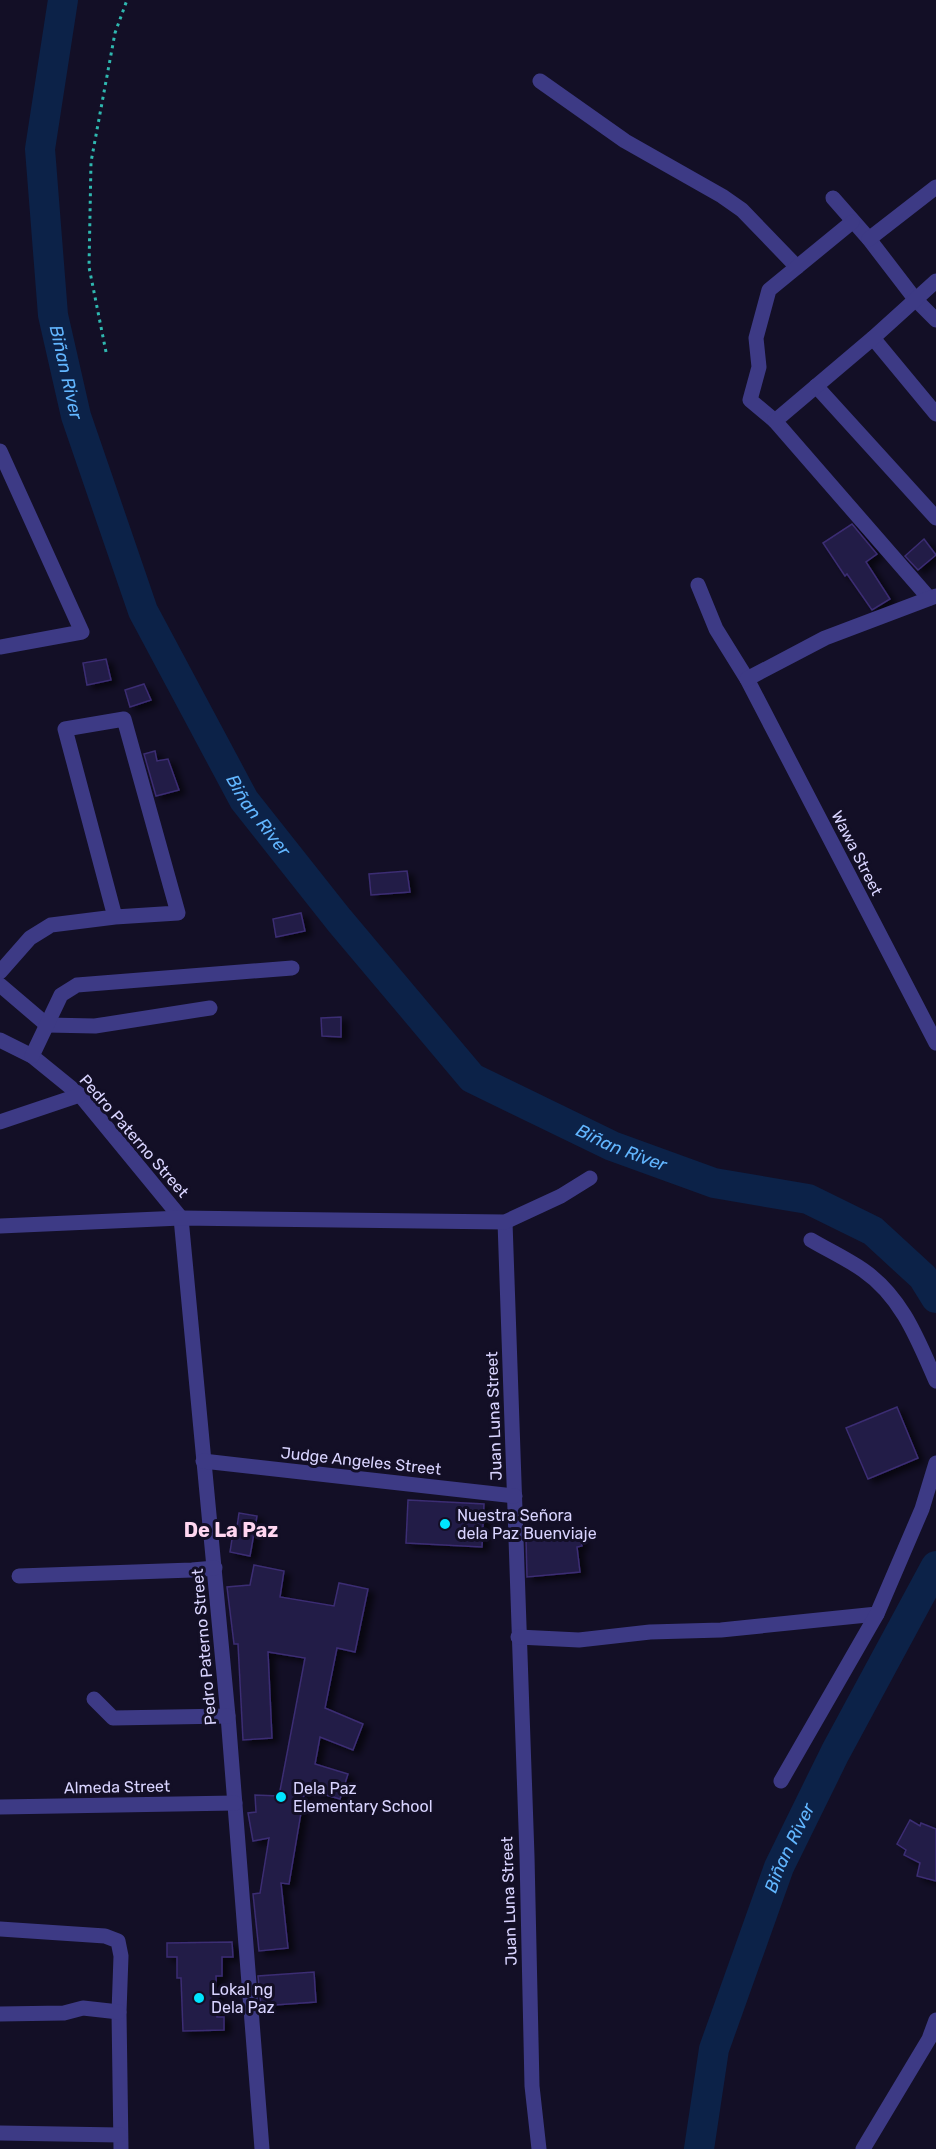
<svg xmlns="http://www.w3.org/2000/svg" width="936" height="2149" font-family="Rubik,sans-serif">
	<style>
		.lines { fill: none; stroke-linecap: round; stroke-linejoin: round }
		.river { stroke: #0c2248; stroke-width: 30 }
		.building { fill: #241b47; stroke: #3b2d73; stroke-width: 1.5; filter: url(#shadow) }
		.path { stroke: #2fb8b0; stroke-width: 3; stroke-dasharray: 3 4.5; stroke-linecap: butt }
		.minor { stroke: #3d3a85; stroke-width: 15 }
		.poi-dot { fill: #00e5ff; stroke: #130f26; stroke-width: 2 }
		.labels { text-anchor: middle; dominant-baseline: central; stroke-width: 6; stroke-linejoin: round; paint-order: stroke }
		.street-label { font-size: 16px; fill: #d9d4ff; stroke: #130f26 }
		.poi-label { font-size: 16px; fill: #d9d4ff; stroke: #130f26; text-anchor: start }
		.water-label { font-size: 18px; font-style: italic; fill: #62b6ff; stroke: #130f26 }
		.quarter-label { font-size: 20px; font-weight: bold; fill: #ffd6f0; stroke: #130f26 }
	</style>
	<defs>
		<filter id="shadow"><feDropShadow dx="6" dy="4" stdDeviation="3" flood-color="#0009"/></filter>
	</defs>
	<rect width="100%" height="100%" fill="#130f26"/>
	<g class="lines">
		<g class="river">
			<path id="s1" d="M63 0 40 149 53 315 76 416 143 611 244 800 339 920 472 1078 612 1146 714 1183 808 1199 873 1231 923 1277 936 1298"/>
			<path id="s2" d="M699 2149 714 2049 779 1867 835 1753 936 1566"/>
		</g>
	</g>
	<g class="building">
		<polygon points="852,524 877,554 866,562 890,599 872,610 847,574 845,576 823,543"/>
		<polygon points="924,539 936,555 918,570 905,556"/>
		<polygon points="106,659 111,680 87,685 83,663"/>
		<polygon points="144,684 151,700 130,707 125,690"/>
		<polygon points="155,751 157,761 168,759 179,790 156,796 144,754"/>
		<polygon points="407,871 410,892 371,895 369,874"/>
		<polygon points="301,913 305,931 276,937 273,919"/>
		<polygon points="341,1017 341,1037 322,1036 321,1018"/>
		<polygon points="897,1407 918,1458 868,1479 846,1428"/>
		<polygon points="408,1500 484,1504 482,1547 406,1543"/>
		<polygon points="239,1513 257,1516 250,1556 230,1552 233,1533 236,1534"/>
		<polygon points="579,1530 582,1546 577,1547 580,1572 527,1577 526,1538"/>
		<polygon points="254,1565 284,1571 280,1597 334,1606 339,1583 368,1589 355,1652 337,1648 325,1708 363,1724 353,1750 320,1737 315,1764 348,1774 340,1799 305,1789 289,1884 281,1883 288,1948 259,1951 253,1894 260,1893 269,1838 253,1841 248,1813 256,1812 255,1795 279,1796 305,1658 268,1652 272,1738 243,1740 238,1644 234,1644 227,1587 250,1585"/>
		<polygon points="910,1820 920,1826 921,1823 936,1829 936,1881 917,1876 920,1863 904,1855 906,1850 897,1844"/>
		<polygon points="232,1942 233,1957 222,1957 222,1976 216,1976 217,2017 224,2017 224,2030 183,2031 181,1978 177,1978 177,1957 167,1957 167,1943"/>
		<polygon points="314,1972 316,2002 261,2006 258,1976"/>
	</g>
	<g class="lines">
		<polyline class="path" points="106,352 89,267 91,162 115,33 127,0"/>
		<g class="minor">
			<polyline points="540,81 625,141 722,196 742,210 797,267"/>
			<polyline points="833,198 869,239 915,299 936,320"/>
			<polyline points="869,239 936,187"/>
			<polyline points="873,338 936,414"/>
			<polyline points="816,386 936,518"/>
			<polyline points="775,421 750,400 759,367 756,338 769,290 852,222"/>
			<polyline points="0,451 82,632 0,647"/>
			<polyline points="698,585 716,629 747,679 936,1043"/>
			<polyline points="929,598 775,421 873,338 936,281"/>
			<polyline points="747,679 825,638 936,596"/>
			<polyline points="0,972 30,938 51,925 115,917 178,913 124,719 65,729 115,917"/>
			<polyline points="0,985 47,1025 95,1026 210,1008"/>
			<polyline points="0,1040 32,1056 80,1095 181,1218 228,1716 262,2149"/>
			<polyline points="32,1056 61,995 77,985 292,968"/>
			<polyline points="0,1122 80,1095"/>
			<polyline points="505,1222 527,1856 532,2086 539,2149"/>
			<polyline points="0,1226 181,1218 505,1222 561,1196 590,1178"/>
			<path d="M811 1240C828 1250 847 1259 863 1270 902 1297 918 1340 936 1381"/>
			<polyline points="203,1461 515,1496"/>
			<polyline points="19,1576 192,1570 215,1568"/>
			<polyline points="518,1637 579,1640 650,1632 721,1630 877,1614"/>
			<polyline points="94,1699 113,1718 228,1716"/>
			<polyline points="781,1781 877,1614 922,1509 936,1463"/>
			<polyline points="0,1807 235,1803"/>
			<polyline points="0,1929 105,1936 118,1941 121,1956 119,2012 121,2149"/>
			<polyline points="0,2014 64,2013 83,2008 119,2012"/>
			<polyline points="0,2133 120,2135"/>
			<polyline points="863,2149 929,2039 936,2020"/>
		</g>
	</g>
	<g class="poi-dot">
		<circle cx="445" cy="1524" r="6"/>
		<circle cx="281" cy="1797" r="6"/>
		<circle cx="199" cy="1998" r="6"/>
	</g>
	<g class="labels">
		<g class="street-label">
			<text transform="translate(857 853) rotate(63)">Wawa Street</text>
			<text transform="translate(134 1136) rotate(49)">Pedro Paterno Street</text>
			<text transform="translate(494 1416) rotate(-92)">Juan Luna Street</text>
			<text transform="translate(361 1461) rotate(6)">Judge Angeles Street</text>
			<text transform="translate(204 1647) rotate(-95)">Pedro Paterno Street</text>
			<text transform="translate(117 1787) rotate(-1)">Almeda Street</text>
			<text transform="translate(509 1901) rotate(-92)">Juan Luna Street</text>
		</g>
		<g class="poi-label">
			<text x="457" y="1515">Nuestra Señora<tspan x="457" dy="18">dela Paz Buenviaje</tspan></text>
			<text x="293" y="1788">Dela Paz<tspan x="293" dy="18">Elementary School</tspan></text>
			<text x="211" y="1989">Lokal ng<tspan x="211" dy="18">Dela Paz</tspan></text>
		</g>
		<g class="water-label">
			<text stroke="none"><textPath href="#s1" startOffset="376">Biñan River</textPath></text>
			<text stroke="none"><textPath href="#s1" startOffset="862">Biñan River</textPath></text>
			<text stroke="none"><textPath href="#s1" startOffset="1366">Biñan River</textPath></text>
			<text stroke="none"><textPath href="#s2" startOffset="316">Biñan River</textPath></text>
		</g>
		<g class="quarter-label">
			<text x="231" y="1530">De La Paz</text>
		</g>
	</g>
</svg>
